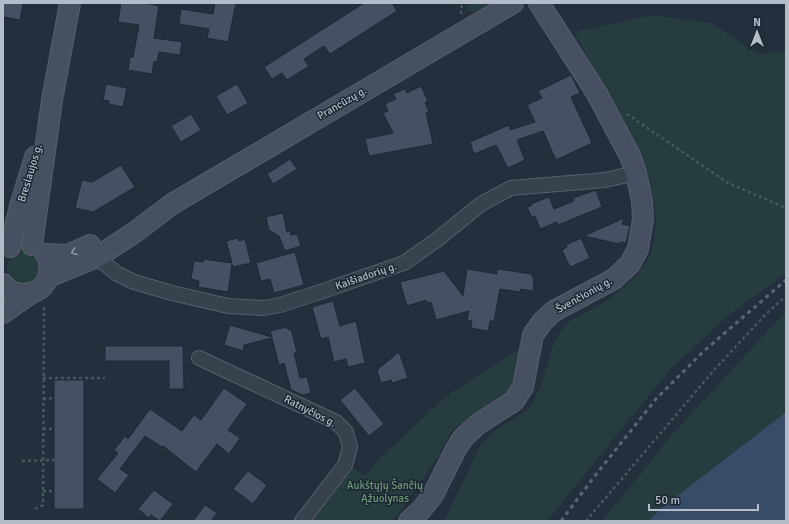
<svg xmlns="http://www.w3.org/2000/svg" width="789" height="524" font-family="Signika,sans-serif">
	<style>
		.green { fill: #263c3f }
		.water { fill: #394c67 }
		.building { fill: #455162; stroke: #1f2835 }
		.lines { fill: none; stroke-linecap: round; stroke-linejoin: round }
		.street-casing { stroke: #565f6c; stroke-width: 16 }
		.secondary-casing { stroke: #565f6c; stroke-width: 22 }
		.path { stroke: #44595c; stroke-width: 2.5; stroke-dasharray: 3 3; stroke-linecap: butt }
		.street { stroke: #38414e; stroke-width: 14 }
		.secondary { stroke: #465061; stroke-width: 20 }
		.rail { stroke: #5a6575; stroke-width: 3; stroke-dasharray: 4 4; stroke-linecap: butt }
		.oneway { stroke: #8e96a5 }
		.labels { text-anchor: middle; dominant-baseline: central; stroke-width: 3; stroke-linejoin: round; paint-order: stroke }
		.street-label { font-size: 11px; fill: #b4bcc9; stroke: #1d2633 }
		.park-label { font-size: 11px; fill: #6b9a76; stroke: #1d2633 }
	</style>
	<rect width="100%" height="100%" fill="#242f3e"/>
	<g class="green">
		<polygon points="467,3 490,3 475,12 466,10"/>
		<polygon points="654,15 711,23 759,55 786,50 786,273 726,317 668,372 547,521 444,521 481,444 499,428 528,410 540,389 554,341 567,323 608,300 638,275 650,256 655,236 656,215 653,197 644,162 574,32"/>
		<circle cx="23" cy="268" r="16"/>
		<polygon points="786,311 786,412 660,509 649,521 602,521 669,438"/>
		<polygon points="520,349 517,377 507,393 480,409 451,432 437,458 398,515 392,521 309,521 348,466 366,476 377,461 446,396"/>
	</g>
	<polygon class="water" points="786,412 786,521 649,521 660,509"/>
	<g class="building">
		<polygon points="3,3 23,3 20,20 3,17"/>
		<polygon points="121,3 144,3 159,6 154,38 182,42 180,55 159,52 157,62 154,61 152,74 128,70 130,57 133,57 139,25 118,22"/>
		<polygon points="215,3 236,3 228,42 207,38 209,29 179,24 181,9 213,14"/>
		<polygon points="364,3 392,3 397,11 330,54 324,46 304,59 309,66 287,80 282,73 272,79 264,67"/>
		<polygon points="571,75 580,93 571,97 592,143 556,160 543,131 517,140 525,160 508,168 496,145 474,154 470,142 509,125 510,130 535,122 527,105 542,98 538,91"/>
		<polygon points="106,84 127,88 123,107 109,104 109,101 103,100"/>
		<polygon points="237,84 248,103 227,115 216,96"/>
		<polygon points="421,86 428,101 425,102 429,112 426,113 433,144 369,156 365,139 393,133 383,113 388,111 385,104 396,99 393,94 405,89 407,93"/>
		<polygon points="191,114 201,130 181,142 171,126"/>
		<polygon points="290,159 297,169 273,184 267,174"/>
		<polygon points="121,165 135,187 93,212 75,208 82,180 92,182"/>
		<polygon points="596,190 602,207 558,225 557,222 540,229 535,216 532,218 527,207 531,206 531,204 549,197 554,209 574,201 573,198"/>
		<polygon points="283,213 287,232 290,231 291,235 297,234 301,246 285,251 279,236 269,230 266,217"/>
		<polygon points="624,218 622,224 630,226 626,243 620,242 619,244 584,236"/>
		<polygon points="238,238 239,241 245,239 251,263 233,267 232,264 228,292 198,287 199,281 191,279 194,261 203,262 203,259 232,263 226,241"/>
		<polygon points="581,238 590,258 570,267 562,250 567,247 566,245"/>
		<polygon points="295,252 304,285 274,293 270,279 261,281 256,263"/>
		<polygon points="467,269 497,274 497,269 532,274 534,282 533,291 521,289 520,292 500,289 494,321 490,321 488,331 471,328 472,321 467,320 469,311 436,320 431,302 427,303 426,300 407,306 400,282 444,271 463,296"/>
		<polygon points="333,301 340,326 356,321 365,363 348,367 346,359 334,362 328,337 321,339 312,307"/>
		<polygon points="230,325 272,337 270,331 287,327 288,330 291,329 297,353 294,353 300,378 307,377 311,393 303,395 291,390 284,363 279,365 272,338 244,345 243,351 224,345"/>
		<polygon points="105,346 183,346 184,389 169,389 169,361 105,361"/>
		<polygon points="399,352 408,378 392,383 391,380 381,383 377,370"/>
		<rect x="54" y="380" width="30" height="129"/>
		<polygon points="224,388 247,404 228,430 240,438 229,454 217,444 196,472 163,446 162,447 145,436 120,469 129,475 115,493 97,479 118,453 114,450 125,436 128,439 150,409 182,431 194,415 201,420"/>
		<polygon points="355,388 384,424 369,436 340,400"/>
		<polygon points="248,471 267,485 253,504 233,489"/>
		<polygon points="154,490 173,504 160,521 151,515 149,518 138,509"/>
		<polygon points="205,505 217,513 211,521 193,521"/>
	</g>
	<g class="lines">
		<g class="street-casing">
			<g id="street">
				<polyline points="95,249 105,264 116,273 134,282 172,293 228,306 264,308 280,305 317,293 404,263 438,239 481,204 511,188 605,180 636,173"/>
				<polyline points="199,358 336,422 346,432 350,447 345,465 302,521"/>
			</g>
		</g>
		<g class="secondary-casing">
			<g id="secondary">
				<polyline points="32,245 52,100 70,3"/>
				<polyline points="10,247 20,206 35,157"/>
				<polyline points="45,254 68,255 90,245"/>
				<polyline points="48,277 99,256 138,230 172,204 513,3"/>
				<path d="M3 284C19 304 53 292 49 265"/>
				<polyline points="3,313 30,294"/>
				<polyline points="409,521 421,510 433,495 456,449 463,438 478,424 514,401 523,387 533,335 543,321 554,311 614,279 630,264 638,249 643,219 642,201 636,173 630,156 596,92 539,3"/>
			</g>
		</g>
		<g class="path">
			<polyline points="461,14 462,3"/>
			<polyline points="627,114 728,183 786,208"/>
			<polyline points="43,378 105,378"/>
			<polyline points="43,399 54,398"/>
			<polyline points="43,429 54,429"/>
			<polyline points="22,461 54,460"/>
			<polyline points="43,491 54,491"/>
			<polyline points="35,509 43,505 44,306"/>
			<polyline points="586,521 715,369 767,313 786,296"/>
		</g>
		<use href="#street" class="street"/>
		<use href="#secondary" class="secondary"/>
		<polyline class="rail" points="561,521 594,477 656,399 704,351 786,280"/>
	</g>
	<defs><path id="oneway-chevron" d="M-2-3.5L2.5 0L-2 3.5" fill="none" stroke-width="1.6" stroke-linecap="round" stroke-linejoin="round"/></defs>
	<use class="oneway" href="#oneway-chevron" transform="translate(74 252) rotate(157)"/>
	<g class="labels">
		<g class="street-label">
			<text transform="translate(342 103) rotate(-30)">Prancūzų g.</text>
			<text transform="translate(30 173) rotate(-73)">Breslaujos g.</text>
			<text transform="translate(366 276) rotate(-19)">Kaišiadorių g.</text>
			<text transform="translate(584 295) rotate(-29)">Švenčionių g.</text>
			<text transform="translate(310 411) rotate(27)">Ratnyčios g.</text>
		</g>
		<g class="park-label">
			<text x="385" y="485">Aukštųjų Šančių<tspan x="385" dy="13">Ąžuolynas</tspan></text>
		</g>
	</g>
	<rect width="789" height="524" fill="none" stroke="#b4bcc9" stroke-width="8"/>
	<g transform="translate(757 32)" stroke="#1d2633" stroke-width="3" paint-order="stroke">
	<path d="M0-3L7 15L0 10L-7 15Z" fill="#b4bcc9"/>
	<text y="-6" font-size="11" font-weight="bold" text-anchor="middle" fill="#b4bcc9">N</text>
	</g>
	<path d="M649 504v6h109v-6" fill="none" stroke="#b4bcc9" stroke-width="2"/>
	<text x="655" y="504" font-size="12" fill="#b4bcc9" stroke="#1d2633" stroke-width="3" paint-order="stroke">50 m</text>
</svg>
